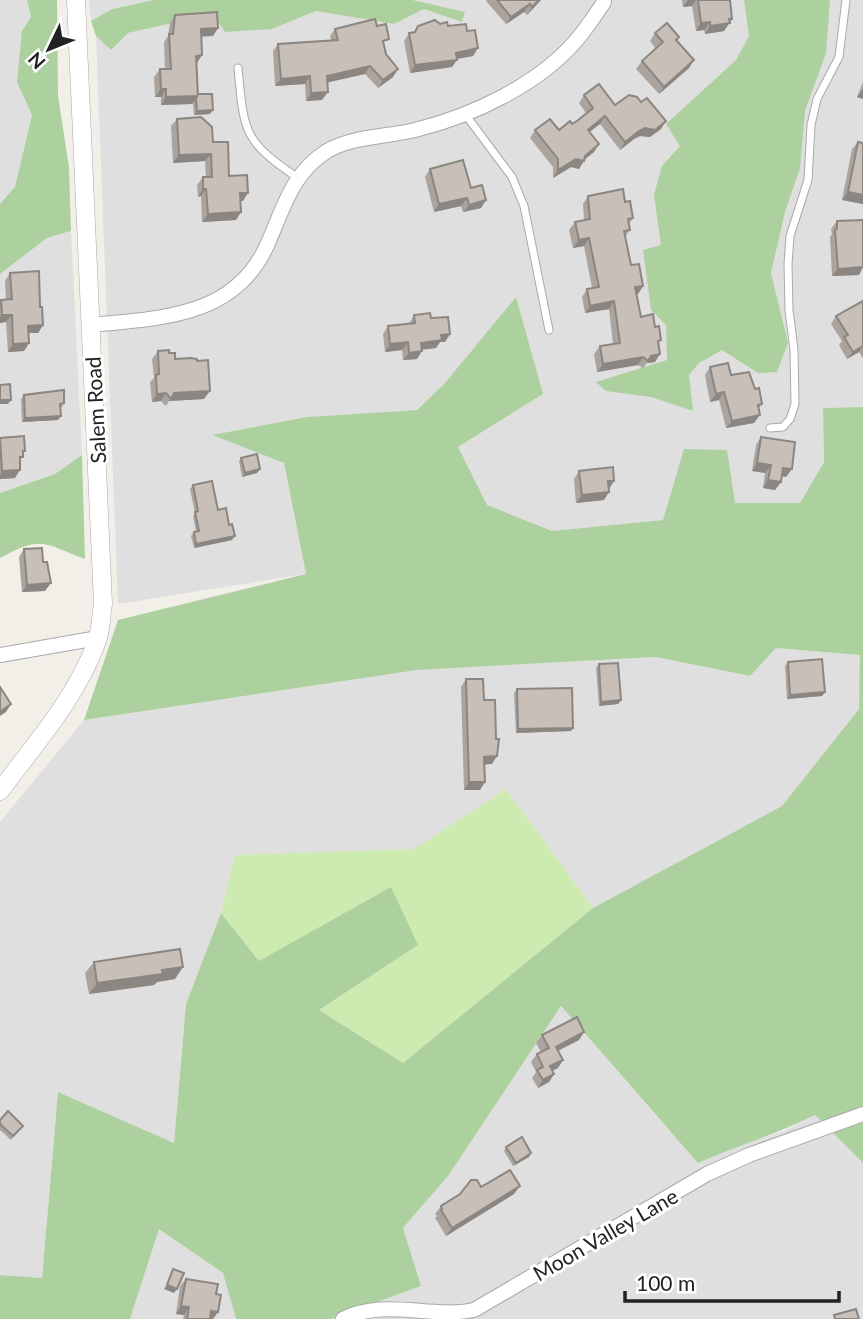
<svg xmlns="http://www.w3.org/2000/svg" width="863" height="1319" font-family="Lato,sans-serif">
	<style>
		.residential { fill: #e0dfdf }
		.grass { fill: #cdebb0 }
		.forest { fill: #add19e }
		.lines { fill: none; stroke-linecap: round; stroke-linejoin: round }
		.service-casing { stroke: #a9a9a9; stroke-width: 9 }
		.minor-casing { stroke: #a9a9a9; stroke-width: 16 }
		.tertiary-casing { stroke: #a9a9a9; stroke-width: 19 }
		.service { stroke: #fff; stroke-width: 7 }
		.minor { stroke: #fff; stroke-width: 14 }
		.tertiary { stroke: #fff; stroke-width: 18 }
		.wall { fill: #aba49e }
		.shaded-wall { fill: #8b8681 }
		.building { fill: #c7bfb8; stroke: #8b8681; stroke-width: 2 }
		.labels { text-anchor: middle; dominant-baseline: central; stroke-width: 6; stroke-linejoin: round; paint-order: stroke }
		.street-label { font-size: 21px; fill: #222; stroke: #fff }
	</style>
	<rect width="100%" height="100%" fill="#f2efe9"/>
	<g class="residential">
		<polygon points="0,0 27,0 31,17 17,82 32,115 15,188 0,204"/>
		<polygon points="89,0 153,0 112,9 91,21"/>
		<polygon points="413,0 863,0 863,407 823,408 824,462 800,503 735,503 663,520 552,531 486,505 458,447 543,394 445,383 417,410 307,417 213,435 284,463 306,574 118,604 96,36 111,50 128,33 213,14 272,29 316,11 394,24 424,9 462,21 464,12"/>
		<polygon points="71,231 82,455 55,474 0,493 0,274 47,238"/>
		<polygon points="776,648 861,655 859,709 782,806 593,908 506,789 415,849 235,855 221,913 186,1004 174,1143 58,1092 42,1278 0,1275 0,822 84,720 417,670 656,657 749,676"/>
		<polygon points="561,1006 666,1127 743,1144 784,1131 815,1115 863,1163 863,1319 331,1319 421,1286 403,1228 448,1176"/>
		<polygon points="159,1228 223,1273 236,1319 130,1319"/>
	</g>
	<polygon class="grass" points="506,789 593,908 403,1063 319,1010 418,945 259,961 221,913 235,855 414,849"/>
	<g class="forest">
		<polygon points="27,0 57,0 58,96 69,167 71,231 47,238 0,274 0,204 15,187 32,115 17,82 22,31 31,17"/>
		<polygon points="153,0 413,0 465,12 462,22 424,9 394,24 316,11 272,29 225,32 213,14 128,33 111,50 96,36 91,21 112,9"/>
		<polygon points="744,0 830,0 826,53 805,111 800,168 785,212 771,273 788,343 777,372 758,373 722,350 699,363 689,375 693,411 651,397 606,391 596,382 667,360 666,325 651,310 643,250 661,245 654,195 662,166 680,146 666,124 736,60 749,36"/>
		<path d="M516 297 543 394 458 447 487 505 552 531 663 520 684 449 727 450 735 503H800L824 462 823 408 863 407V1163L815 1115C777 1134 737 1146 698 1163L561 1006 448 1176 403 1228 421 1286 331 1319H236L223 1273 159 1229 130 1319H0V1275L42 1278 58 1092 174 1143 186 1004 221 913 259 961 391 887 418 945 319 1010 403 1063 593 908 782 806 859 709 860 655 776 648 750 676 656 657 417 670 84 720 118 620 306 574 284 463 212 435 307 417 417 410 445 383Z"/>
		<path d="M82 455 85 559C43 543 42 535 0 558V493L55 474Z"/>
	</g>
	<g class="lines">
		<g class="service-casing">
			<g id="service">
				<path d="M238 68C244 132 243 141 298 178"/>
				<polyline points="465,114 512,177 524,206 549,330"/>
				<polyline points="770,428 783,427 790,419 795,404 794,350 789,310 788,264 790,236 808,180 811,125 817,99 839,57 846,0"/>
			</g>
		</g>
		<g class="minor-casing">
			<g id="minor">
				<path d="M91 325C160 318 236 318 268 243 284 207 292 173 327 151 353 136 386 137 415 130 472 116 541 84 579 37 588 26 596 14 604 2"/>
				<polyline points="0,655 98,638"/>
				<path d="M343 1319C385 1298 430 1319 474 1310L707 1174 749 1155 863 1114"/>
			</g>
		</g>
		<g class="tertiary-casing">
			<path id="tertiary" d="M0 791C35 744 77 697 97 641 101 630 101 616 103 604L76 0"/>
		</g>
		<use href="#service" class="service"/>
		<use href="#minor" class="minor"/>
		<use href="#tertiary" class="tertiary"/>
	</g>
	<g class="wall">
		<polygon points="487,0 541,0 527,15 524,12 506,24 486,1"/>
		<polygon points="682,0 730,0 732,19 724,31 705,34 704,30 696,31 692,6 683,7"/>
		<polygon points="175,15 218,28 213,36 202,36 197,63 198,94 210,114 194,115 193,103 192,104 161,105 161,97 155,97 154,77 160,69 165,69 164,42 168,36 170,22"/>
		<polygon points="440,24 448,26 473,56 457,59 452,67 410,73 404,41 409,33 414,33 418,26"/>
		<polygon points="335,29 384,47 393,77 378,88 365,74 327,82 322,100 306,101 305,84 275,86 273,51 278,44 331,40 330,36"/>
		<polygon points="655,33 677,41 689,68 659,94 636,69 642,61 656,49 650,41"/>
		<polygon points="863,82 863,99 857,97"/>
		<polygon points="584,95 615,105 661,129 650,137 640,136 634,139 620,150 600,124 589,132 594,152 584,159 579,169 571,167 553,178 553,167 530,138 535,130 559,130 577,121 586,113 579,103"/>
		<polygon points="177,119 213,142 229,176 243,201 241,201 241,212 236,220 202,222 201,196 198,197 197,185 203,177 206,177 205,161 173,163 171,126"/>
		<polygon points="858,142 863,143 863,204 842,200 852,149"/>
		<polygon points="430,169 471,188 486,200 481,208 463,212 461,206 434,212 425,177"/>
		<polygon points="588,196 625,202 633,218 629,224 630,230 625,237 631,265 643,286 638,294 636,294 641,317 655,327 661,340 658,344 655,362 647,363 643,368 638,365 597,372 594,354 600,346 613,344 609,309 585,313 582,297 587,289 592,288 584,246 573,248 569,230 575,222 584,220 583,204"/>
		<polygon points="837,221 859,275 832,276 830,237 832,234 831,229"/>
		<polygon points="10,273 40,307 43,325 38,333 29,333 29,343 24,351 8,352 6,322 0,323 0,301 1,300 6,300 5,281"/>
		<polygon points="863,301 863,358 859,352 847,359 839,345 842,341 831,324 836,316"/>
		<polygon points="414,315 431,318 450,334 445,342 440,342 436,348 422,350 417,359 403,360 402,350 385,352 383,334 388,326 409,324"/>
		<polygon points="158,351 169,353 204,399 169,401 166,406 161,401 152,402 150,382 154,378 152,359"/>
		<polygon points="710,367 755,389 762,404 758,409 754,423 726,428 719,400 710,402 705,375"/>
		<polygon points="24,395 64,403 62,407 60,407 58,420 22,422 21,399"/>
		<polygon points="761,437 786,477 782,476 781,482 775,490 763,488 765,473 752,471 756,445"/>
		<polygon points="0,438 25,451 20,461 15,478 0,479"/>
		<polygon points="241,458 260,469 257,473 242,477 239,461"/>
		<polygon points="579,471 614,481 609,488 604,500 576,503 574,479"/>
		<polygon points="193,485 218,510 232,540 194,548 191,536 194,532 196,531 193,516 195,513 190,489"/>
		<polygon points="24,549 45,591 22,592 19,557"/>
		<polygon points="788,662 825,692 822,696 787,699 785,666"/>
		<polygon points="599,664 621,700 618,704 599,706 596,668"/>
		<polygon points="466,679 484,700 492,764 485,764 480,790 464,790 461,687"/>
		<polygon points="517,689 573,728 571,731 516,733 514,693"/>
		<polygon points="94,962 175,979 157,982 154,985 89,994 85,973"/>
		<polygon points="542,1035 579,1040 558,1051 558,1068 552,1071 554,1074 549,1082 538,1088 532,1078 536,1072 531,1062 537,1054 541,1052 536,1043"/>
		<polygon points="0,1120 23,1126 11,1140 0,1130"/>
		<polygon points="506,1147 531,1153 529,1157 513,1166 504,1151"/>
		<polygon points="481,1187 514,1194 446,1236 435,1218 437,1216 435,1214 441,1206"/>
		<polygon points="186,1279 216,1294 218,1312 213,1319 183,1319 184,1315 176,1314 180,1286"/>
	</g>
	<g class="shaded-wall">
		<polygon points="539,0 541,0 527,15 532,7"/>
		<polygon points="688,0 696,0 692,6 683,7"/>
		<polygon points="530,4 524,12 506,24 511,17"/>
		<polygon points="729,19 732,19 724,31 705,34 710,26"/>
		<polygon points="710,22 704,30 696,31 701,23"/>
		<polygon points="218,28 213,36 196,37 201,29"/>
		<polygon points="478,48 473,56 451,60 456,53"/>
		<polygon points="202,55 197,63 196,56"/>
		<polygon points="457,60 452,67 410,73 415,65"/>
		<polygon points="694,60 689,68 659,94 664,87"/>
		<polygon points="370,66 365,74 321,84 327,76"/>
		<polygon points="398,69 393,77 378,88 383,80"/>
		<polygon points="310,76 305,84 275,86 281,79"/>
		<polygon points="161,89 166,89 161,97 155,97"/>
		<polygon points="863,89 863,99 857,97"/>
		<polygon points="328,92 322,100 306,101 311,93"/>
		<polygon points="198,96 192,104 161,105 166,97"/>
		<polygon points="213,110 210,114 194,115 197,111"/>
		<polygon points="605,116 600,124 582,138 588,130"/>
		<polygon points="666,121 661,129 650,137 640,136 634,139 620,150 625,142 639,131"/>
		<polygon points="599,144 594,152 583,161 584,161 579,169 571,167 553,178 558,170 576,159 585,156"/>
		<polygon points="211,154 205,161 173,163 179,155"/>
		<polygon points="203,189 206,189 201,196 198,197"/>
		<polygon points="848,192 863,195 863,204 842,200"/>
		<polygon points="240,193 248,193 243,201 235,201"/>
		<polygon points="467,198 461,206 434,212 439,204"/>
		<polygon points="486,200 481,208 463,212 469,205"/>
		<polygon points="241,212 236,220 202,222 208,214"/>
		<polygon points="589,238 584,246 573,248 579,240"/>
		<polygon points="863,267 859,275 832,276 838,269"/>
		<polygon points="643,286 638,294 629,295 635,287"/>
		<polygon points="614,301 609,309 585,313 590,306"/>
		<polygon points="2,315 12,315 6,322 0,323 0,317"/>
		<polygon points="43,325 38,333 23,333 28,326"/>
		<polygon points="450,334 445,342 440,342 436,348 416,350 421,343 441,335"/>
		<polygon points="408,342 402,350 385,352 390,344"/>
		<polygon points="29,343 24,351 8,352 13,344"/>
		<polygon points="863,346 859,352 847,359 853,352"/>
		<polygon points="422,351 417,359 403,360 409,353"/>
		<polygon points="660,354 655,362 647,363 651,356"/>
		<polygon points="643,357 638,365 597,372 603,364"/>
		<polygon points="210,391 204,399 169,401 174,393"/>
		<polygon points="724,392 719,400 710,402 716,394"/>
		<polygon points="166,393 161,401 152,402 157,394"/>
		<polygon points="0,400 11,400 8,404 0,404"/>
		<polygon points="760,415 754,423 726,428 732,421"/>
		<polygon points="61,416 58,420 22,422 25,418"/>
		<polygon points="757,463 771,465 765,473 752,471"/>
		<polygon points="783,468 792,469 786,477 777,475"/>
		<polygon points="260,469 257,473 242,477 245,473"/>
		<polygon points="20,470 15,478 0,479 0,475 2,471"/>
		<polygon points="768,480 781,482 775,490 763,488"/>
		<polygon points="608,481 614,481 609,489"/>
		<polygon points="609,492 604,500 576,503 582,495"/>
		<polygon points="235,536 232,540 194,548 196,544"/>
		<polygon points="51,583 45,591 22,592 27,585"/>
		<polygon points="825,692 822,696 787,699 790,695"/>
		<polygon points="621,700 618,704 599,706 601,702"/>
		<polygon points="11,704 6,712 0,716 0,712"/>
		<polygon points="573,728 571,731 516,733 518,729"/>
		<polygon points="497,756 492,764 479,765 484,757"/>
		<polygon points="469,782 485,782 480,790 464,790"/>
		<polygon points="183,967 175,979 157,982 154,985 89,994 97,983"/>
		<polygon points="584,1032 579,1040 551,1054 556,1047"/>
		<polygon points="563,1060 558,1068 545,1074 550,1066"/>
		<polygon points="554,1074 549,1082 538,1088 543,1080"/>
		<polygon points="531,1153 529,1157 513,1166 516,1163"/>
		<polygon points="520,1186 514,1194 446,1236 452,1228"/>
		<polygon points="167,1285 177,1289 174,1293 164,1289"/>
		<polygon points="181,1306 189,1307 184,1315 176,1314"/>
		<polygon points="211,1311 218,1312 213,1319 206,1319"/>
	</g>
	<g class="building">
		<polygon points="497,0 539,0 532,7 530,4 511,17"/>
		<polygon points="698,0 730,0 732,19 729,19 730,23 710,26 710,22 701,23"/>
		<polygon points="217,12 218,28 201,29 202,55 196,56 198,96 166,97 166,89 161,89 160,69 171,69 169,34 173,34 175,15"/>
		<polygon points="375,19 377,26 386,24 389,39 383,41 386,54 398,69 383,80 370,66 327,76 328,92 311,93 310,76 281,79 278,44 338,40 335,29"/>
		<polygon points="435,20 440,24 447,22 448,26 466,24 467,31 475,30 478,48 456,53 457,60 415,65 409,33 415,32 418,26"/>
		<polygon points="667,23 679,37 676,40 694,60 664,87 642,61 663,42 655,33"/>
		<polygon points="599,84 615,105 629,95 637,97 641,102 647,98 666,121 655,130 645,128 639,131 625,142 605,116 588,130 599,144 585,156 584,161 576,159 558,170 558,159 535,130 550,119 559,130 570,121 572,124 577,121 593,108 584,95"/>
		<polygon points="198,94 212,94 213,110 197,111 196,99"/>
		<polygon points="201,117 212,127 213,142 228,142 229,176 247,175 248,193 240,193 241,212 208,214 206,189 203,189 203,177 212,177 211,154 179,155 177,119"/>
		<polygon points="858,142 863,143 863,195 848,192"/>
		<polygon points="463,160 471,188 482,185 486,200 469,205 467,198 439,204 430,169"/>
		<polygon points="623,189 625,202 630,201 633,218 628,219 630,230 624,231 631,265 639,264 643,286 635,287 641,317 653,314 655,327 659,326 661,340 658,341 660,354 651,356 648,361 643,357 603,364 600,346 620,343 614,301 590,306 587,289 599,287 589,238 579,240 575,222 590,219 588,196"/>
		<polygon points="863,220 863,267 838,269 835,230 837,229 837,221"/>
		<polygon points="39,271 40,307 42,307 43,325 28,326 29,343 13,344 12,315 2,315 1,300 12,299 10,273"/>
		<polygon points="863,301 863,346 853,352 844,337 848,335 836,316"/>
		<polygon points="430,313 431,318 448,317 450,334 441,335 442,340 421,343 422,351 409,353 408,342 390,344 388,326 415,323 414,315"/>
		<polygon points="169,350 169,353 175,353 175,359 191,358 197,359 197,361 208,360 210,391 174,393 171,399 166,393 157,394 156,375 159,374 158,351"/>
		<polygon points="728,363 731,375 749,372 755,389 759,388 762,404 758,405 760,415 732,421 724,392 716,394 710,367"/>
		<polygon points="10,384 11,400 0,400 0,385"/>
		<polygon points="64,390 64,403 60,404 61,416 25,418 24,395"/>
		<polygon points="24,436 25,451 23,451 23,457 20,457 20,470 2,471 0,438"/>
		<polygon points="761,437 795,442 792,469 783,468 781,482 768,480 771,465 757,463"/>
		<polygon points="257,454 260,469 245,473 241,458"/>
		<polygon points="613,467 614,481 608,481 609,492 582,495 579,471"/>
		<polygon points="212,481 218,510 226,508 229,525 232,524 235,536 196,544 194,532 199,531 195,512 198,511 193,485"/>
		<polygon points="42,548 43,562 47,562 51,583 27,585 24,549"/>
		<polygon points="822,659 825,692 790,695 788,662"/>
		<polygon points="618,663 621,700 601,702 599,664"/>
		<polygon points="466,679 483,679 484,700 495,700 496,739 499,739 497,756 484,757 485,782 469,782"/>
		<polygon points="0,687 11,704 0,712"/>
		<polygon points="572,688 573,728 518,729 517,689"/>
		<polygon points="180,949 183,967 162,970 163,974 97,983 94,962"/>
		<polygon points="577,1017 584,1032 556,1047 563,1060 550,1066 554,1074 543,1080 537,1070 543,1067 537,1054 549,1048 542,1035"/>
		<polygon points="8,1111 23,1126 13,1136 0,1124 0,1120"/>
		<polygon points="522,1137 531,1153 516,1163 506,1147"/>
		<polygon points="510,1170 520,1186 452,1228 441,1210 442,1209 441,1206 460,1194 471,1180 477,1180 481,1187"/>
		<polygon points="173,1269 184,1273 177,1289 167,1285"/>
		<polygon points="186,1279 218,1284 216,1294 221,1295 218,1312 211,1311 210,1319 187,1319 189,1307 181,1306"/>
		<polygon points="856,1309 859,1319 835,1319 834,1315"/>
	</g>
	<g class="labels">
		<g class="street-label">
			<text transform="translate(95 410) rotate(-93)">Salem Road</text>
			<text transform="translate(605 1234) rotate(-30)">Moon Valley Lane</text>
		</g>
	</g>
	<g transform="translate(49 49) rotate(227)" stroke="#ffffff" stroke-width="5" paint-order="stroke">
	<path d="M0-5L12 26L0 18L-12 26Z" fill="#222222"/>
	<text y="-10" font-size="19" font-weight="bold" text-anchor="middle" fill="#222222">N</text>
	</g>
	<path d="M625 1291v10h214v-10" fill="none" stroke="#222222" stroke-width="3.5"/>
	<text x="636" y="1291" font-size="21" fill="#222222" stroke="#ffffff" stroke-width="5" paint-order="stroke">100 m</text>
</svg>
